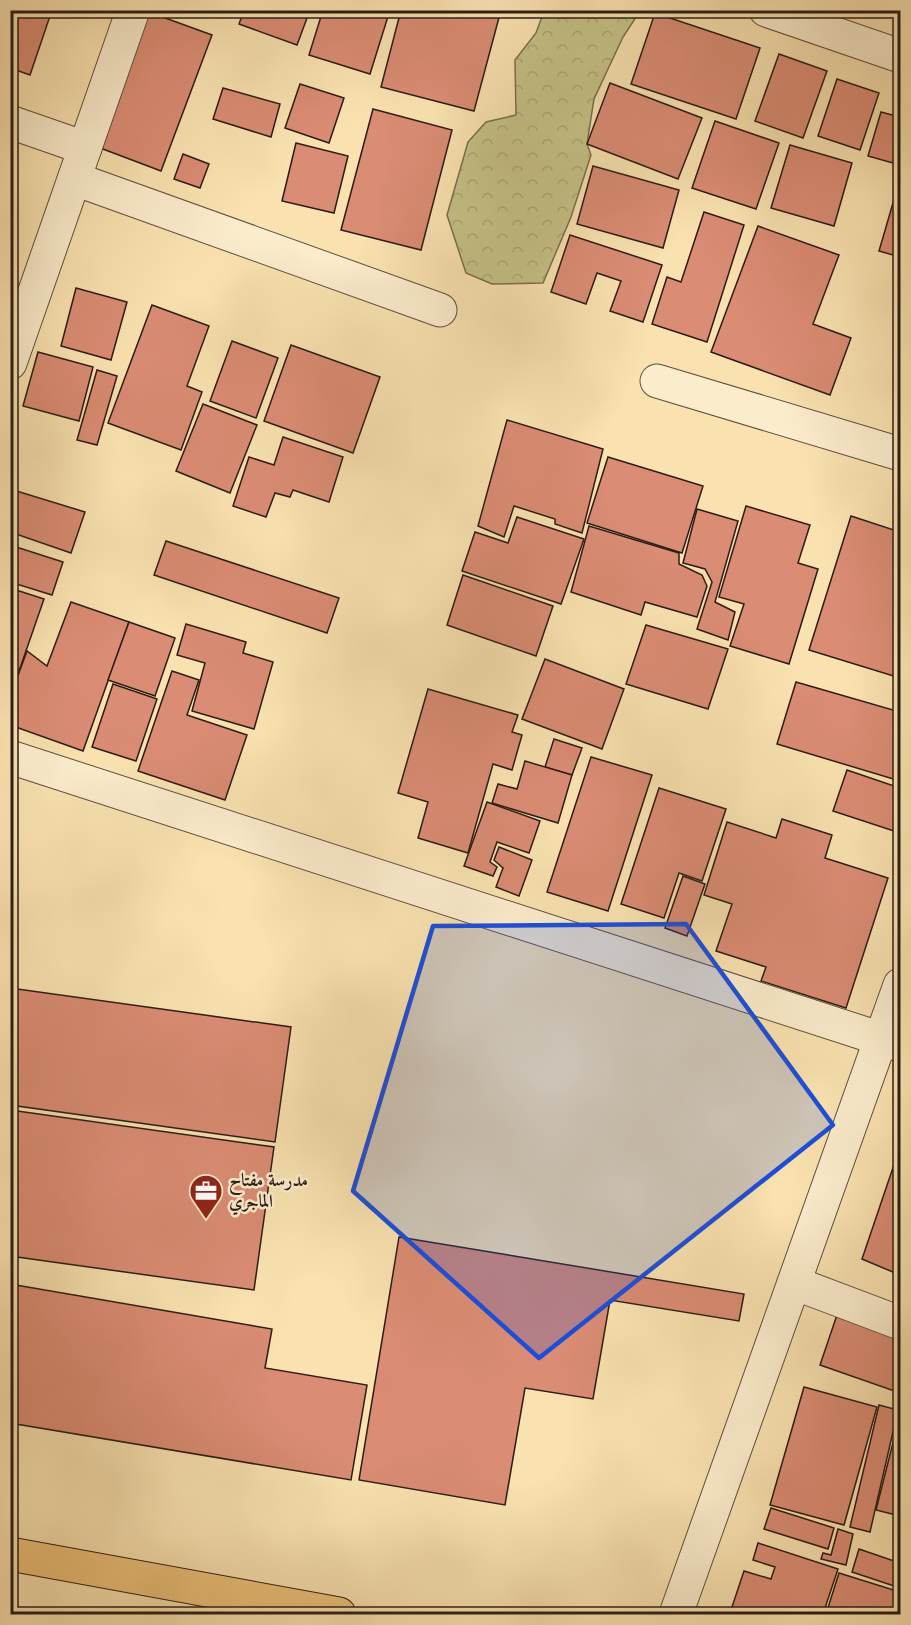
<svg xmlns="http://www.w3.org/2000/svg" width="911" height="1625" font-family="'Old Standard TT',Amiri,serif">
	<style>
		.forest { fill: url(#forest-crowns); stroke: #786e4e; stroke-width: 1.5 }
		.building { fill: #da8c74; stroke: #2c1c15; stroke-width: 1.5 }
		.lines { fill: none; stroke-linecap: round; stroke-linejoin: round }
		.street-casing { stroke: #5f4e3c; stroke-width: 35 }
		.primary-casing { stroke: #2c1c15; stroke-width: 35 }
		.street { stroke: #fbeccc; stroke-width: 33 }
		.primary { stroke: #ecc178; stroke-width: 33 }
		.marked { fill: #1d4ed8; fill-opacity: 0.2; stroke: #1d4ed8; stroke-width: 4.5; stroke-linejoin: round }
		.labels { text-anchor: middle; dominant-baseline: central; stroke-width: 5; stroke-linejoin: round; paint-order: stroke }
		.poi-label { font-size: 18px; font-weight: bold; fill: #2c1c15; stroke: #fbeccc; text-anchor: start }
	</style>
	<defs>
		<pattern id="forest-crowns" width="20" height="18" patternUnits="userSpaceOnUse" patternTransform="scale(1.5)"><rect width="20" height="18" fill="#c5c186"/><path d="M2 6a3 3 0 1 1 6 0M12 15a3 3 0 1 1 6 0" fill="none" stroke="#a9a573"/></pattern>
	</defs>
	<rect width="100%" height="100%" fill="#f9e2b0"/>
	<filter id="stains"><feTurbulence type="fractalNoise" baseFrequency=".00333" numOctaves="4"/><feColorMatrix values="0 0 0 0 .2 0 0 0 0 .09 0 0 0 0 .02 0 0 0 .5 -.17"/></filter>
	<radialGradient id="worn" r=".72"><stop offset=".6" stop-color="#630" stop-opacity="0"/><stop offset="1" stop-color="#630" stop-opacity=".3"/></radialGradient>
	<polygon class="forest" points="544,11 640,11 623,37 594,99 587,144 591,155 571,217 543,283 492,284 466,273 447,215 468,142 486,122 516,115 515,60 536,33"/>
	<g class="building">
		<polygon points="10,10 52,10 30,75 10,68"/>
		<polygon points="244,10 310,10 297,45 239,24"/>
		<polygon points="323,10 390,10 370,74 309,55"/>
		<polygon points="401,10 501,10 474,111 381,87"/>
		<polygon points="146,11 212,35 161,171 95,146"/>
		<polygon points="655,13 760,48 736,119 631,84"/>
		<polygon points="779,54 827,71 803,138 755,121"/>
		<polygon points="837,79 879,93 860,150 818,136"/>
		<polygon points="610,83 702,118 678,179 587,144"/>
		<polygon points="300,84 344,98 329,143 285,128"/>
		<polygon points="223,88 280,104 271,137 213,119"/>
		<polygon points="373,109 452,130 421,250 341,230"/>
		<polygon points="881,112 900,117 900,165 868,156"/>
		<polygon points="715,121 779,143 756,209 692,188"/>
		<polygon points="296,143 348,156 334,213 282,201"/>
		<polygon points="790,145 852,163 834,226 771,208"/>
		<polygon points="183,154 209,164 200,188 174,179"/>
		<polygon points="593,166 679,190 663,248 577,224"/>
		<polygon points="900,179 900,257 879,251"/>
		<polygon points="704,212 744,225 707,342 652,324 667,277 681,282"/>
		<polygon points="758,226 839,255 813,324 851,338 830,395 711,352"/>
		<polygon points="570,235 662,265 643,322 610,311 621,281 597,273 586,304 551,292"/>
		<polygon points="76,288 127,302 111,360 61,346"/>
		<polygon points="152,305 209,326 187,386 202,392 181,450 108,423"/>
		<polygon points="232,341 278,358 256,418 210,401"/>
		<polygon points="291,345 380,377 353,453 264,421"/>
		<polygon points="38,352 93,367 79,421 23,406"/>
		<polygon points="97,370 117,376 97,445 77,440"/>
		<polygon points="203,404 257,425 230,493 176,471"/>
		<polygon points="507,420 603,449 582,533 555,524 555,519 514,506 504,537 478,526"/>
		<polygon points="283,437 343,457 329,502 293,490 290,497 275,493 266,517 233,506 249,457 274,465"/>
		<polygon points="608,457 703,486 682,553 587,523"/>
		<polygon points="10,489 85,512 71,553 10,532"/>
		<polygon points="746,506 810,525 798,563 818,569 789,664 730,646 744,604 719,597"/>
		<polygon points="697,509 738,521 715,602 735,612 728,640 697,629 712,582 705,569 683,563"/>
		<polygon points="851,516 900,532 900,678 809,650"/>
		<polygon points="517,517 584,539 561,604 462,571 475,532 508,543"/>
		<polygon points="589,526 679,553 679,564 702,575 707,586 697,617 645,602 641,615 571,592"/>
		<polygon points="166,541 339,598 327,633 154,575"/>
		<polygon points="10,545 63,562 52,595 10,582"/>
		<polygon points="463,575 553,606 536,656 447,625"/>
		<polygon points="10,588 44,599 10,697"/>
		<polygon points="71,602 129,622 83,751 10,725 10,697 27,651 47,666"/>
		<polygon points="129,622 175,638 155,696 108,680"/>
		<polygon points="186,624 246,642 243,653 273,662 254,729 192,711 205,663 177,655"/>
		<polygon points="646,625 728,649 708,709 626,684"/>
		<polygon points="545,659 624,689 602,749 522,719"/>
		<polygon points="172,671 199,680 187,715 247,735 225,800 138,771"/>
		<polygon points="796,682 900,712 900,781 777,744"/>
		<polygon points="113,684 157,699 136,761 92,747"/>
		<polygon points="428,689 518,715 512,732 522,735 512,770 493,764 468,853 418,838 428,802 398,793"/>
		<polygon points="554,739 582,748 572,775 545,767"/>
		<polygon points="591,757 652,775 608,911 547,892"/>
		<polygon points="525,761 572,775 558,823 492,803 498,784 517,789"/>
		<polygon points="847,770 900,788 900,833 833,811"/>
		<polygon points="659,788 726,809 702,881 679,873 664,918 621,904"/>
		<polygon points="487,802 540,821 529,853 497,842 490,862 497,867 493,876 464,866"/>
		<polygon points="782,819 832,835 825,858 888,878 846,1008 761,981 766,967 716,951 732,904 704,895 727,822 776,838"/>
		<polygon points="499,847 532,860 519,896 496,887 503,868 494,860"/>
		<polygon points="683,876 705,884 687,936 665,928"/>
		<polygon points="10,988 291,1027 275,1142 10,1105"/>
		<polygon points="10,1110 274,1147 254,1290 10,1256"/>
		<polygon points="900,1147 900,1275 862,1259"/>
		<polygon points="399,1237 744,1294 739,1321 610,1300 593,1399 525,1388 505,1505 359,1480"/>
		<polygon points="10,1284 272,1329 265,1368 367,1385 351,1480 10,1423"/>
		<polygon points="839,1309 900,1331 900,1393 820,1365"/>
		<polygon points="804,1387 877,1407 844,1525 770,1505"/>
		<polygon points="879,1405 898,1410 870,1532 850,1527"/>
		<polygon points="900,1415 900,1516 876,1510"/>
		<polygon points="771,1508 834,1528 828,1549 764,1529"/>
		<polygon points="838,1529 853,1534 846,1565 821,1559 823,1553 831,1555"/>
		<polygon points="758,1543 838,1569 823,1614 756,1614 732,1607 744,1571 771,1579 775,1567 753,1560"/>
		<polygon points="859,1549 900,1563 900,1588 852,1572"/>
		<polygon points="839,1573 900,1592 900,1614 826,1614"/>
	</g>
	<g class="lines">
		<g class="street-casing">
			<g id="street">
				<polyline points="766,10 900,56"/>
				<polyline points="10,122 85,148"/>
				<polyline points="75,179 440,310"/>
				<polyline points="10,363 133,10"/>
				<polyline points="657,381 900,454"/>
				<polyline points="10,757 900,1045"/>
				<polyline points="794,1283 900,1323"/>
				<polyline points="676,1614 900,985"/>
			</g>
		</g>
		<g class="primary-casing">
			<polyline id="primary" points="10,1554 339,1614"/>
		</g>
		<use href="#street" class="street"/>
		<use href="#primary" class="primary"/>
	</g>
	<path class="marked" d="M686 924 833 1125 539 1358 353 1191 433 926Z"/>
	<defs>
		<g id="office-pin" transform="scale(1.725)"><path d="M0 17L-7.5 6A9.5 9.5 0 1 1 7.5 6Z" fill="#8f2418" stroke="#fbeccc"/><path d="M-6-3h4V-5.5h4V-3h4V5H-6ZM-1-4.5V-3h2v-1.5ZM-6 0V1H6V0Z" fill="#fff"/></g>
	</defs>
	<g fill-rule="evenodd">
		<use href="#office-pin" x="206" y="1191"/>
	</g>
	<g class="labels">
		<g class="poi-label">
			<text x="229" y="1181">مدرسة مفتاح<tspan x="229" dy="21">الماجري</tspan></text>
		</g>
	</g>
	<rect width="911" height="1625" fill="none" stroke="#f9e2b0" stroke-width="36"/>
	<rect x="12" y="12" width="887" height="1601" fill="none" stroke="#2c1c15" stroke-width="3"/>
	<rect x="18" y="18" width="875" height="1589" fill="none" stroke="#2c1c15" stroke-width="1.5"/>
	<rect width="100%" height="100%" filter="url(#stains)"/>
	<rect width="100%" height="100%" fill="url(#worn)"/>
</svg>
